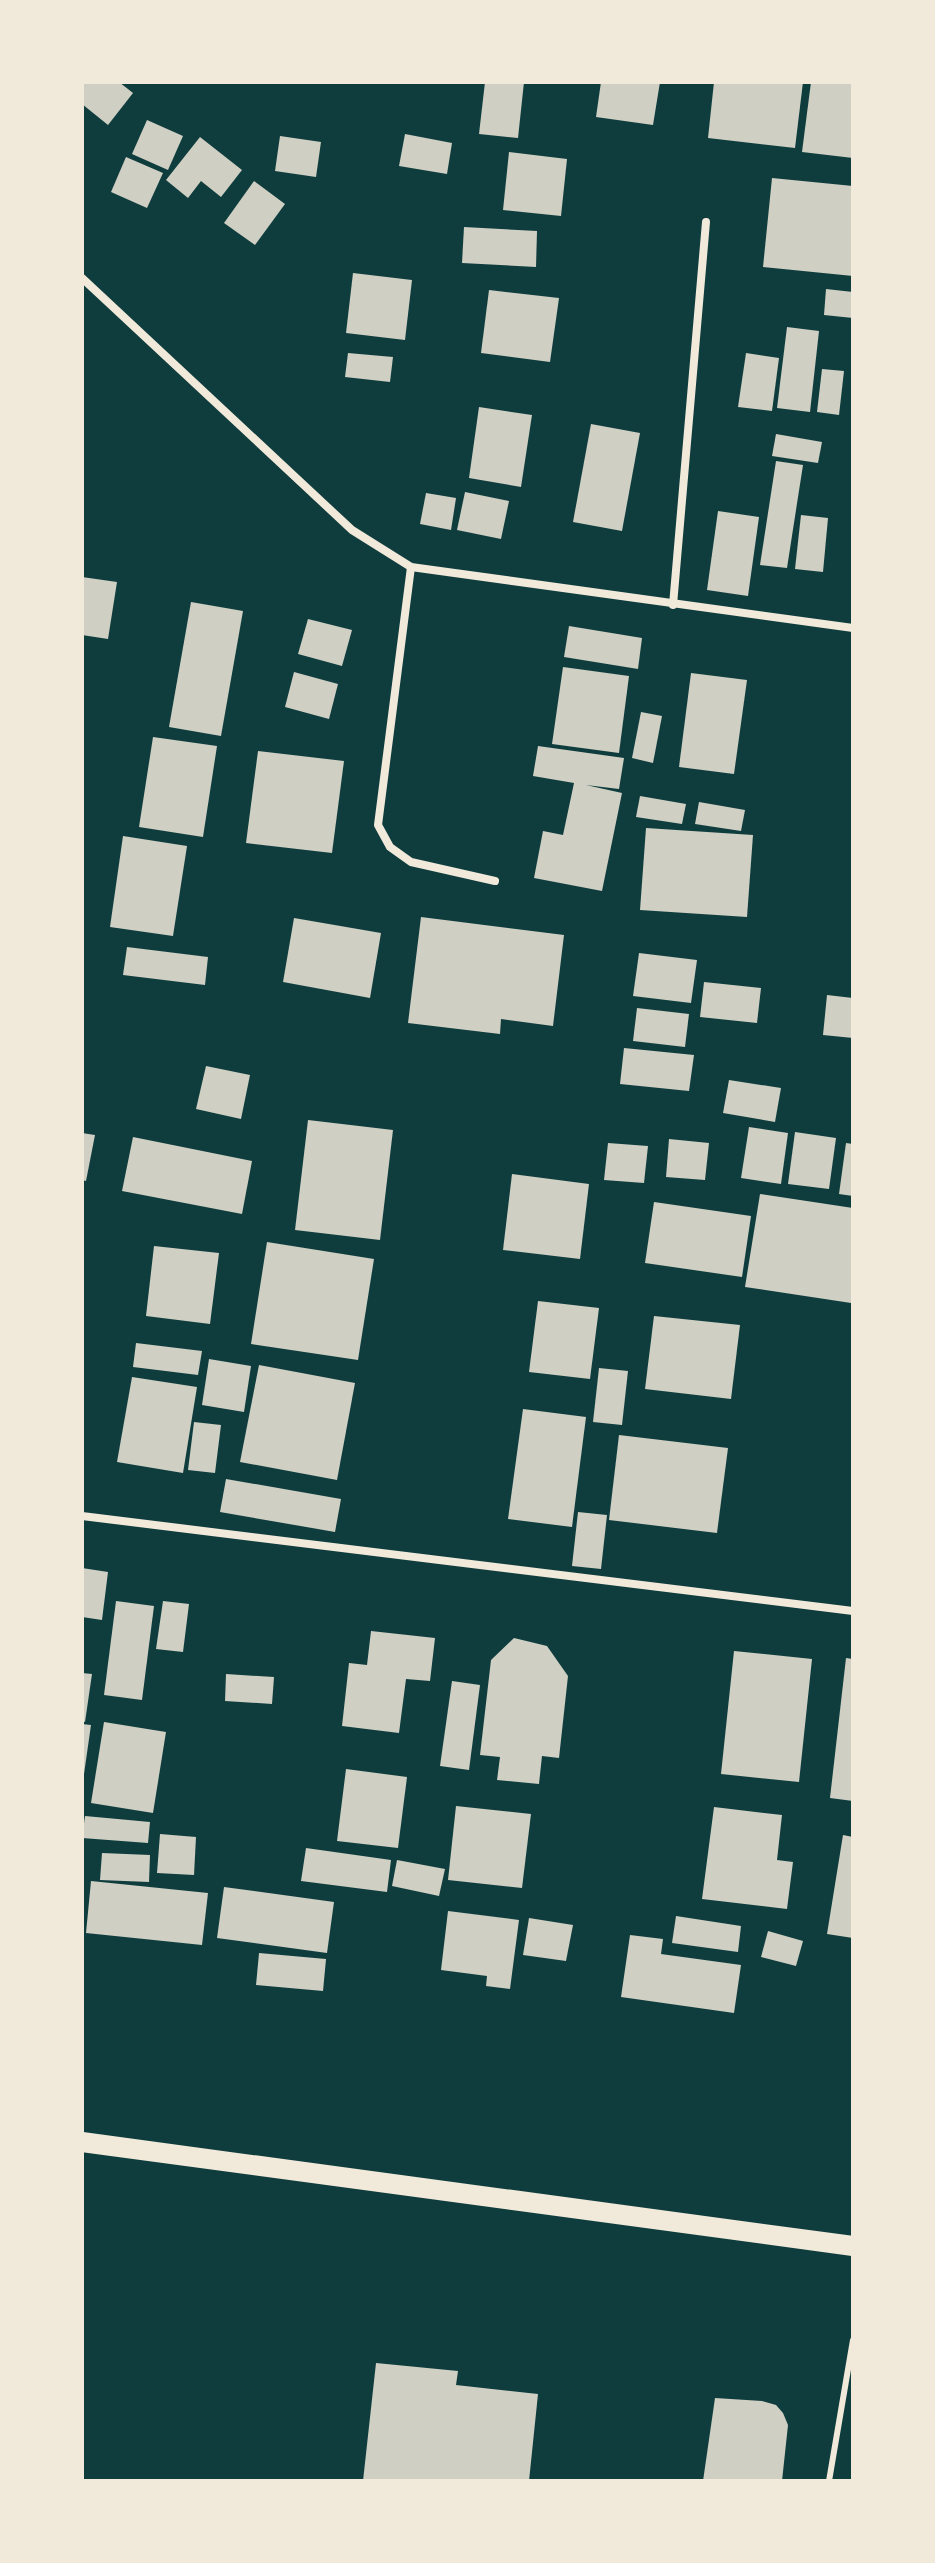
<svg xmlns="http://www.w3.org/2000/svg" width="935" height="2563" font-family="Ubuntu,sans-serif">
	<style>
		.building { fill: #cfcfc3 }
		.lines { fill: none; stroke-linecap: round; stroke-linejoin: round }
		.service { stroke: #f1e9da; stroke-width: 6 }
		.minor { stroke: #f1e9da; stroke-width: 8 }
		.primary { stroke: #f1e9da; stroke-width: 20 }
	</style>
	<rect width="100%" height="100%" fill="#0f3d3e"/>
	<g class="building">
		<polygon points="82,82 119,82 133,93 108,125 82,104"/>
		<polygon points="485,82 524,82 518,138 479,134"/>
		<polygon points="601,82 660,82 653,125 596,117"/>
		<polygon points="714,82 803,82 795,148 708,138"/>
		<polygon points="811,82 853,82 853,158 802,152"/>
		<polygon points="147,120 183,136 168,170 132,154"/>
		<polygon points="405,134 452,143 447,174 399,166"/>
		<polygon points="280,136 321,142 316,177 275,171"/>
		<polygon points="200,137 242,170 221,197 201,181 188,198 166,180"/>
		<polygon points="509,152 567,159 561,216 503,210"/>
		<polygon points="126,157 163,173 147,208 111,192"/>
		<polygon points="772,178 853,186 853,276 763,267"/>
		<polygon points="254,181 285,204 255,245 224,223"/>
		<polygon points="464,227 537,231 536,267 462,263"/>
		<polygon points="353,273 412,280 405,340 346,333"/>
		<polygon points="826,289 853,292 853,318 824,315"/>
		<polygon points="489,290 559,298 550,362 481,353"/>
		<polygon points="787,327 819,331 810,412 777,408"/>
		<polygon points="348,353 393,357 390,382 345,377"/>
		<polygon points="746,353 779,358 772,411 738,407"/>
		<polygon points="822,369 844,371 839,415 817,412"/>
		<polygon points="479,407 532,415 521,487 469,478"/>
		<polygon points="591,424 640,433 622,531 573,522"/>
		<polygon points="776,434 822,442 818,463 772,456"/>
		<polygon points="776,461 803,465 787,568 760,565"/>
		<polygon points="465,492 509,501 501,539 457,530"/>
		<polygon points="426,493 456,498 451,530 420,524"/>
		<polygon points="718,511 759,517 748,596 707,590"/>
		<polygon points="801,515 828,518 823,572 795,569"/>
		<polygon points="82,577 117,582 108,639 82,635"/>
		<polygon points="191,602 243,611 221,736 169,727"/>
		<polygon points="308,619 352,630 342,666 298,654"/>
		<polygon points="569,626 642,638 638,669 564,657"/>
		<polygon points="563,667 629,676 619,753 552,744"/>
		<polygon points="294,672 338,684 329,719 285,707"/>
		<polygon points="691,673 747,680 734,774 679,767"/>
		<polygon points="641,712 662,716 653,763 632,758"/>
		<polygon points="153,737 217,746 203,837 139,827"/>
		<polygon points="538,746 624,758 619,789 586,785 622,793 602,891 534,878 543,831 563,835 574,783 533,776"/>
		<polygon points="258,751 344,761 332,853 246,843"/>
		<polygon points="640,796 686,804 682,824 636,817"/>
		<polygon points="699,802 745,810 741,831 695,824"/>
		<polygon points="646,828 753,835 747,917 640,910"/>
		<polygon points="123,836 187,846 173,936 110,927"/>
		<polygon points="421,917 564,935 553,1026 501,1019 500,1034 408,1023"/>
		<polygon points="294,918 381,933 370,998 283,982"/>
		<polygon points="127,947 208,957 205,985 123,975"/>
		<polygon points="639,953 697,960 691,1003 633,996"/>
		<polygon points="704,982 761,988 757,1023 700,1017"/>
		<polygon points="827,995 853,998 853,1038 823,1035"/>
		<polygon points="637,1008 689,1014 685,1047 633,1041"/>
		<polygon points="624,1048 694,1055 689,1091 620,1084"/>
		<polygon points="206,1066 250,1075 241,1119 196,1109"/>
		<polygon points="729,1080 781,1088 775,1122 723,1113"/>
		<polygon points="308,1120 393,1130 380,1240 295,1230"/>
		<polygon points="749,1127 788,1133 781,1184 741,1178"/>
		<polygon points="795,1132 836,1138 829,1189 788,1184"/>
		<polygon points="82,1133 95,1135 86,1181 82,1180"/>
		<polygon points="133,1137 252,1161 242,1214 122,1191"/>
		<polygon points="669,1139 709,1143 705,1180 666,1177"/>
		<polygon points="608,1143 648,1146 644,1183 604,1180"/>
		<polygon points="846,1143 853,1144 853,1196 839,1194"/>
		<polygon points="512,1174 589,1184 580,1259 503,1250"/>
		<polygon points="760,1194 853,1208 851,1303 745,1287"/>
		<polygon points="654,1202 751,1216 742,1277 645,1263"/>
		<polygon points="267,1242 374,1259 358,1360 251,1344"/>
		<polygon points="154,1246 219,1253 210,1324 146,1316"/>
		<polygon points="538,1301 599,1308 590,1379 529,1372"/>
		<polygon points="654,1316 740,1325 731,1399 645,1389"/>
		<polygon points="136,1343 202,1351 198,1375 133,1367"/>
		<polygon points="209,1359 251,1366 244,1412 202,1405"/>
		<polygon points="259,1365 355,1383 337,1480 240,1462"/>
		<polygon points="599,1368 628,1371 622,1425 593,1422"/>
		<polygon points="132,1377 197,1387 183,1473 117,1462"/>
		<polygon points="523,1409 586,1417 572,1527 508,1519"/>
		<polygon points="194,1422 221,1425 215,1473 188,1470"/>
		<polygon points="619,1435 728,1448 717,1533 609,1520"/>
		<polygon points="226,1479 341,1499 335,1532 220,1512"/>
		<polygon points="578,1512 607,1515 601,1569 572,1566"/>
		<polygon points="82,1568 108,1572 102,1620 82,1617"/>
		<polygon points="116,1601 154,1606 142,1700 104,1695"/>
		<polygon points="163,1601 189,1604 183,1652 156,1649"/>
		<polygon points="371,1631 435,1638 430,1681 406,1679 399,1733 342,1726 349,1663 367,1665"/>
		<polygon points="514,1638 547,1646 568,1676 559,1758 542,1756 539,1784 497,1780 500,1757 480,1755 491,1660"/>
		<polygon points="734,1651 812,1659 799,1782 721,1774"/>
		<polygon points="846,1658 853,1659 853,1801 830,1798"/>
		<polygon points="82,1673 92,1674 85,1722 82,1721"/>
		<polygon points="226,1674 274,1677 272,1704 225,1701"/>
		<polygon points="452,1681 480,1685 469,1770 440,1766"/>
		<polygon points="104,1722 166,1732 153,1813 91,1803"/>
		<polygon points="82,1724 91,1725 84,1774 82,1774"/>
		<polygon points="346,1769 407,1777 398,1848 337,1841"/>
		<polygon points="456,1806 531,1814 522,1888 448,1880"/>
		<polygon points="714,1807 782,1815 777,1860 793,1862 787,1909 702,1899"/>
		<polygon points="85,1816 150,1822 148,1843 82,1838"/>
		<polygon points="160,1834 196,1837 194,1875 157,1873"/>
		<polygon points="843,1835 853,1837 853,1938 827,1934"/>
		<polygon points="306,1848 391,1860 387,1892 301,1881"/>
		<polygon points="102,1853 150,1855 149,1882 100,1880"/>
		<polygon points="397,1860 445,1869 439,1896 392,1886"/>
		<polygon points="91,1881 208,1893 202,1945 86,1933"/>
		<polygon points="224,1887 334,1902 327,1953 217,1938"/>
		<polygon points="448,1911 519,1920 510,1989 486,1986 487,1976 441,1970"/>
		<polygon points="676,1916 741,1926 738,1952 672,1943"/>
		<polygon points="529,1918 573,1925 566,1961 523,1955"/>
		<polygon points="768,1931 803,1941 796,1966 761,1957"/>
		<polygon points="630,1935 663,1939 661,1954 741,1965 734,2013 621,1997"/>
		<polygon points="259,1953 326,1959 323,1991 256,1985"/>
		<polygon points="376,2363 458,2371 456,2385 538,2394 529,2481 363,2481"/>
		<polygon points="715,2398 762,2401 776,2405 783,2413 788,2425 782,2481 703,2481"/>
	</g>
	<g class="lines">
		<polyline class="service" points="829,2481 853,2340"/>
		<g class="minor">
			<polyline points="82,278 352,530 411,567 853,628"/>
			<polyline points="411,567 378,825 390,847 411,862 495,881"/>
			<polyline points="673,605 706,222"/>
			<polyline points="82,1516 853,1611"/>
		</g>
		<polyline class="primary" points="82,2142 853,2246"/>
	</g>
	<rect width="935" height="2563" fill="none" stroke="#f1e9da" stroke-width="168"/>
</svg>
